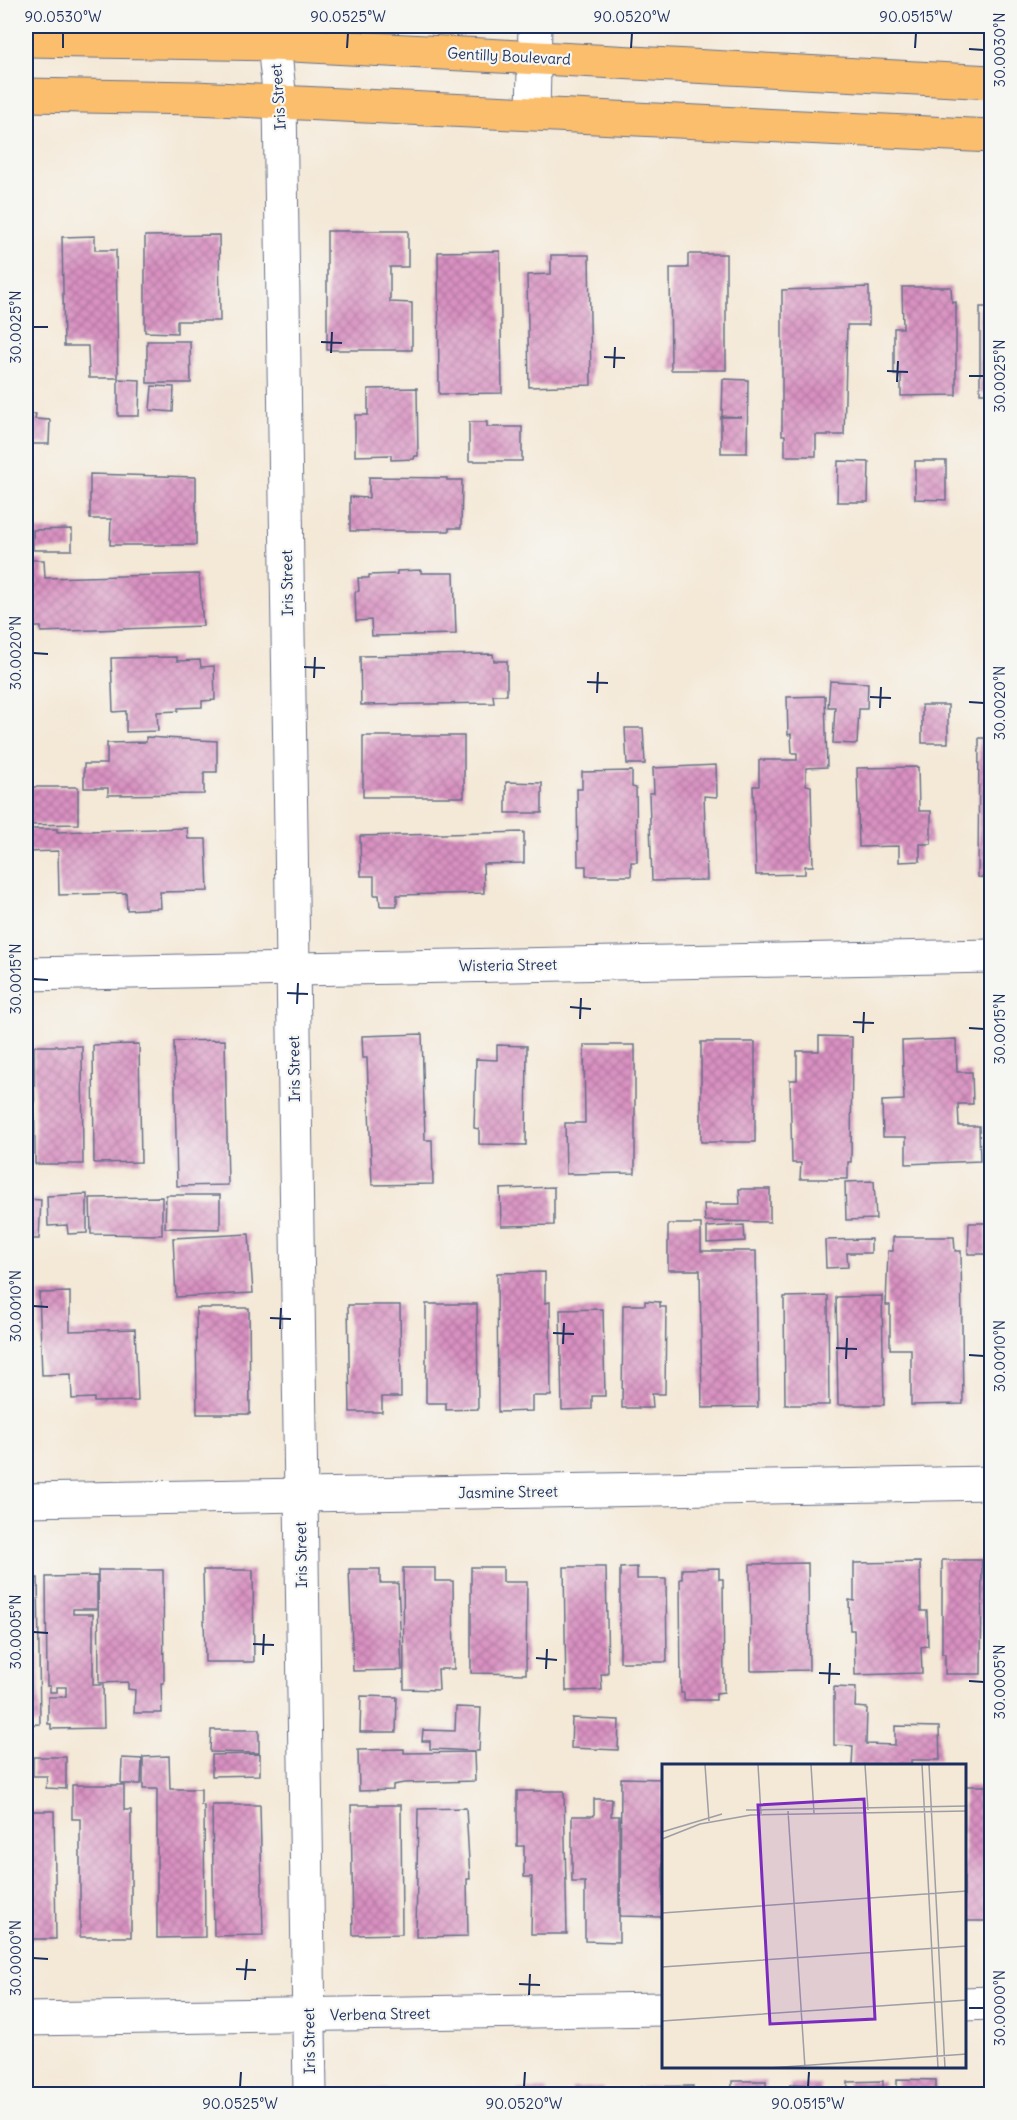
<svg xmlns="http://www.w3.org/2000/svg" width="1017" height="2120" font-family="Delius,sans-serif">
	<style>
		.building { fill: url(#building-cross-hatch) }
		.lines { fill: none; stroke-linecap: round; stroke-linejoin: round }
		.minor-casing { stroke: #677088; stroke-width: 35 }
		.primary-casing { stroke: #677088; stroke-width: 35 }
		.minor { stroke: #fff; stroke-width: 33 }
		.primary { stroke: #fabe6d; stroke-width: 33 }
		.ticks { fill: none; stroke: #1b2f5e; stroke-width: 2 }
		.labels { text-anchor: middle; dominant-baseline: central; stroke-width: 4.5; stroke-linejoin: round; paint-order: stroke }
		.street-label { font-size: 15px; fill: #1b2f5e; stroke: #f6f6f2 }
		.inset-road { fill: none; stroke: #9d9ea6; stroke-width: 1.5 }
		.view { fill: #7b2cbf; fill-opacity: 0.15; stroke: #7b2cbf; stroke-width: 3 }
		.inset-edge { fill: none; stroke: #1b2f5e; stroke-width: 3 }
		.neatline { fill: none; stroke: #1b2f5e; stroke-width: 2 }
		.ticks-label { font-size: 15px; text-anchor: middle; fill: #1b2f5e }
	</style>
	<defs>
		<pattern id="building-cross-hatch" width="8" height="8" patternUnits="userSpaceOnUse" patternTransform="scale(1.5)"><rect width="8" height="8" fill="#d991c1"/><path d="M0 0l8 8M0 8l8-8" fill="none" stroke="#af77a0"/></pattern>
	</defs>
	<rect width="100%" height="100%" fill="#f6f6f2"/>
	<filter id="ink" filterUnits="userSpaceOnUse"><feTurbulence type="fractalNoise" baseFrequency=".0167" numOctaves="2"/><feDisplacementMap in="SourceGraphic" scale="12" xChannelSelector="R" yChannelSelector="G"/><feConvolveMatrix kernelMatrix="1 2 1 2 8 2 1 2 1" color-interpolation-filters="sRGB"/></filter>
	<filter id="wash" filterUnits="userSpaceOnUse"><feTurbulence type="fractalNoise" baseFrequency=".008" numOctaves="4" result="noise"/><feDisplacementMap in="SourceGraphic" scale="24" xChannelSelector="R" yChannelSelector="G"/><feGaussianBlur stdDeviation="1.35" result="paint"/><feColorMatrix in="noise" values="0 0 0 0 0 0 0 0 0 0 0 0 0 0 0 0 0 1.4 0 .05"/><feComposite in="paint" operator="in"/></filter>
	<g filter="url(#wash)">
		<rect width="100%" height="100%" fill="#f4e8d6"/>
		<g id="blocks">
			<g class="building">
				<polygon points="327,231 408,231 408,267 390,267 390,302 412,303 412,350 327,350"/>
				<polygon points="219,235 220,321 177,321 177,333 145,332 145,236"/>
				<polygon points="95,236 95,250 116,250 118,378 89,378 88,346 64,346 62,237"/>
				<polygon points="500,251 502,393 439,394 438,252"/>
				<polygon points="688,254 726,254 726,370 671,370 670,268 688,268"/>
				<polygon points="551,255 589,255 591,385 529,387 527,275 551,274"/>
				<polygon points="869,287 869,325 847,325 844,435 816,435 816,456 785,456 785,435 782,435 782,290"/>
				<polygon points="902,287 951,287 952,303 956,302 956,395 901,396 901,375 894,375 894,328 903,328"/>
				<rect x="980" y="307" width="12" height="86"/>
				<polygon points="147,341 190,341 191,383 147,383"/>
				<polygon points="118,379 140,380 139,416 118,416"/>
				<polygon points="723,379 748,380 747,453 721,453 721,417 742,417 722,416"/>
				<polygon points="152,386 174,387 173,412 150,410"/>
				<polygon points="417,388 418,456 415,456 414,459 391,460 391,455 355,456 355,415 368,415 368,389"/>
				<polygon points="26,414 36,414 35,419 50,420 49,444 26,444"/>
				<polygon points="469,422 487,422 487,427 522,427 522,461 469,461"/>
				<polygon points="838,461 869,462 868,502 837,502"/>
				<polygon points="915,461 946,461 946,500 915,499"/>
				<polygon points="90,474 196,477 196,545 110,545 111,519 90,519"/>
				<polygon points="369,477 447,478 447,480 462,480 461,528 449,528 449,531 350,531 350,497 369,498"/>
				<polygon points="72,529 72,550 33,550 33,530"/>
				<polygon points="26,560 44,560 45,578 199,574 203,626 41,632 41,627 26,627"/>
				<polygon points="421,570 421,573 454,573 456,634 372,636 371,620 356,621 355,592 359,591 358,578 369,578 369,575 397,574 397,571"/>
				<polygon points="493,654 494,661 507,661 507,695 493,695 494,703 361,705 360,656"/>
				<polygon points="177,657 177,661 200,660 201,667 214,666 215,700 202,701 202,707 178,708 178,711 157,712 158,731 126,732 126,711 113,712 111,658"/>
				<polygon points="830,681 868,683 867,709 859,709 857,744 833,743 835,707 828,707"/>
				<polygon points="825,696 827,767 806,768 806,785 811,786 813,866 805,866 805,874 756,875 753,786 759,786 759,760 797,760 797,753 792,753 791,734 788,735 787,697"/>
				<rect x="922" y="705" width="26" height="38"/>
				<polygon points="625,728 643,728 645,764 627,764"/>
				<rect x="363" y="736" width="101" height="61"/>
				<polygon points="146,737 217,741 217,772 204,772 204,794 108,795 108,788 84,788 84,764 107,764 107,743 146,742"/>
				<polygon points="979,738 992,738 992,878 978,877"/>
				<polygon points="716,765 717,797 704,796 707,880 652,881 649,793 654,793 653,768"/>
				<polygon points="918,767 919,811 931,811 931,844 920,844 920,861 899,862 899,846 859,847 857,768"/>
				<polygon points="632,771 632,787 636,788 637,862 631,862 631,876 586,876 586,866 578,866 577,789 582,789 582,772"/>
				<polygon points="506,782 542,783 542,813 506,813"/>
				<polygon points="26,787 78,787 78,824 26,825"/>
				<polygon points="187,828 188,839 206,839 208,891 160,892 161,908 127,910 126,893 59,895 58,851 26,852 26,829 57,829 57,832"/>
				<polygon points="524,832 524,863 483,864 484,893 397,895 397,906 380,906 379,895 374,895 374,876 361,876 360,836"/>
				<polygon points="422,1034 425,1140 432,1140 433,1184 372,1185 367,1058 363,1058 362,1036"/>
				<polygon points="819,1036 852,1037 851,1162 848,1162 848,1179 800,1179 801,1163 792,1163 790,1080 797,1080 797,1051 819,1051"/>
				<polygon points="956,1039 957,1072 972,1072 973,1104 958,1104 959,1126 979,1126 980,1161 906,1164 906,1137 883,1137 882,1101 904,1100 902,1041"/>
				<polygon points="225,1040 228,1185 177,1186 174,1041"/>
				<rect x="701" y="1042" width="54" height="100"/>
				<polygon points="139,1044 141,1162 94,1163 93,1045"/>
				<polygon points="497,1045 527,1046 526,1145 479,1144 479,1129 474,1128 476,1059 497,1060"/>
				<polygon points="584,1045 635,1045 635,1173 566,1174 565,1123 585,1123"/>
				<polygon points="34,1046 82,1046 83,1164 35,1164"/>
				<polygon points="874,1181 876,1219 846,1220 845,1182"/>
				<polygon points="554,1187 554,1225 501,1226 500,1189"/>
				<polygon points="739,1189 770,1189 770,1222 705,1221 704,1204 740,1204"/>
				<polygon points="87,1194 87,1233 68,1234 67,1225 48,1226 47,1196"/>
				<polygon points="166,1195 220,1195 220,1229 165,1228"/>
				<polygon points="162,1197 162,1235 91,1234 90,1198"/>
				<polygon points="26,1199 41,1200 39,1239 26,1239"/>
				<polygon points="969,1223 987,1223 986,1254 968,1254"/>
				<polygon points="668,1224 701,1224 701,1251 756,1251 758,1407 702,1408 700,1270 668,1270"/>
				<polygon points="744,1225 745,1241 707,1243 707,1227"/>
				<polygon points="249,1234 253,1293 176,1297 173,1238"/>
				<polygon points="893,1237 954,1237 955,1251 961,1251 963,1404 911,1405 911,1349 890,1349 890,1305 886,1305 888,1251 893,1251"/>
				<polygon points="871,1239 871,1253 847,1253 848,1267 826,1268 825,1240"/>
				<polygon points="545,1272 545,1303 550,1302 551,1396 532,1396 532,1411 498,1412 497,1273"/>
				<polygon points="70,1292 70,1331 135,1329 138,1401 94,1402 94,1398 72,1399 71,1374 42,1375 39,1293"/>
				<polygon points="828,1296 829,1405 785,1405 784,1297"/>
				<polygon points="882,1296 884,1405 838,1405 836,1297"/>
				<polygon points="645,1301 660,1302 660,1307 666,1307 665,1394 652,1394 653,1408 622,1408 623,1305 645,1305"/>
				<polygon points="426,1304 477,1304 478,1409 446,1410 446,1403 426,1403"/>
				<polygon points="348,1305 400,1305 401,1397 382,1397 382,1412 350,1412"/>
				<polygon points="196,1308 249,1308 250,1414 197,1414"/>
				<polygon points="603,1309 605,1396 592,1396 592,1409 562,1410 560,1310"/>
				<polygon points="942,1560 982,1560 981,1674 945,1674 945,1654 942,1654"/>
				<polygon points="920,1562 921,1611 927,1611 928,1646 921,1647 922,1673 855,1675 854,1630 850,1630 849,1600 854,1601 854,1563"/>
				<polygon points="808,1563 809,1670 751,1671 750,1564"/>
				<polygon points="471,1567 503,1567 503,1582 527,1582 526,1674 471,1673"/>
				<polygon points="564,1567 606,1567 608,1674 601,1674 602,1690 566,1691"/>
				<polygon points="637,1567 637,1579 666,1579 667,1662 620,1662 620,1568"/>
				<polygon points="403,1568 435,1568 435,1581 453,1581 454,1669 438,1669 439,1690 404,1689"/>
				<polygon points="719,1568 719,1579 723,1579 724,1692 716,1693 716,1700 684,1700 684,1693 681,1693 680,1579 682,1579 682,1569"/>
				<polygon points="349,1569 380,1569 380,1583 398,1583 402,1670 353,1671"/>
				<polygon points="98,1570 163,1570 164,1683 161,1683 162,1713 134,1713 135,1690 128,1689 128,1682 99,1683"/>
				<polygon points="203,1570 253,1570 254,1662 205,1662"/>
				<polygon points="97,1576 97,1609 73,1609 73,1614 93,1614 93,1685 103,1685 104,1728 51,1729 51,1724 48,1724 48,1697 66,1697 66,1687 57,1687 57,1692 50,1692 50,1686 47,1686 46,1577"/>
				<polygon points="26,1578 38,1578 40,1724 26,1725"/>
				<polygon points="834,1687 856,1688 855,1707 867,1708 866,1744 895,1745 895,1726 939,1727 940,1760 911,1760 911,1766 852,1766 853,1746 834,1745"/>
				<polygon points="361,1696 397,1697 396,1732 360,1732"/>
				<polygon points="456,1707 481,1708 479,1751 430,1749 430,1741 422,1741 423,1730 455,1731"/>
				<polygon points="572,1718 619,1720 618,1750 571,1748"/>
				<polygon points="211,1730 259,1730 259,1753 210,1752"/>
				<polygon points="404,1749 404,1753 474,1752 475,1781 404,1783 393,1785 393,1790 359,1791 358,1750"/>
				<polygon points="260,1754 260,1775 212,1776 212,1755"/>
				<polygon points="169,1756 170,1789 201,1789 201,1805 204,1806 205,1937 157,1938 157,1789 143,1789 143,1757"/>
				<polygon points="33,1757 66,1757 66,1789 46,1788 47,1776 33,1776"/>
				<polygon points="122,1758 142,1759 141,1784 121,1784"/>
				<polygon points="621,1778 663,1779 663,1917 620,1916"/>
				<polygon points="72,1785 124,1785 124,1810 131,1810 131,1937 80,1937 80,1819 72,1819"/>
				<polygon points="964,1786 988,1786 989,1921 964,1921"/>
				<polygon points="517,1791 564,1791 567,1934 531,1934 532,1877 524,1877 524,1846 517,1846"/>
				<polygon points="594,1799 612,1799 611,1816 619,1816 619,1942 585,1941 585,1882 572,1882 572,1816 594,1816"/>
				<polygon points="212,1805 260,1805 263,1935 214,1936"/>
				<polygon points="351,1805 401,1805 402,1934 353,1935"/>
				<polygon points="466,1808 470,1879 467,1879 468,1936 416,1937 418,1809"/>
				<polygon points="26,1811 54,1811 56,1939 26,1939"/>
				<polygon points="897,2079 936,2080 936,2092 941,2094 897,2094"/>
				<rect x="732" y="2081" width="34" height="13"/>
				<polygon points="883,2081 883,2094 848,2094 848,2082"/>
				<polygon points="790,2084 821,2085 821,2094 790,2094"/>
				<polygon points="693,2086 693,2094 640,2094 640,2087"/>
				<polygon points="572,2088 603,2088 604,2094 572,2094"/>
				<polygon points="402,2089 402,2094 355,2094 355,2090"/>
				<polygon points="499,2089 499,2094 468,2094 468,2090"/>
				<rect x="518" y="2089" width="29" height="5"/>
				<rect x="416" y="2091" width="32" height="3"/>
			</g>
		</g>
	</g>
	<g filter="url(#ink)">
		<use href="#blocks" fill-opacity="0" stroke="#677088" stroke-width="1.5"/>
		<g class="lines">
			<g class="minor-casing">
				<g id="minor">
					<polyline points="274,44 280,101 310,2094"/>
					<polyline points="533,112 535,26"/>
					<polyline points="26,974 992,956"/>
					<polyline points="26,1500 992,1483"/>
					<polyline points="964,2004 992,2003"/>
					<polyline points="26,2019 663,2009"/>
				</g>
			</g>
			<g class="primary-casing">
				<g id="primary">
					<polyline points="26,40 274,44 992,82"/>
					<polyline points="26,95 196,98 992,136"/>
				</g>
			</g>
			<use href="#minor" class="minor"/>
			<use href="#primary" class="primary"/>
		</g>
	</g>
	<path class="ticks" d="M63 48V33M347 48 348 33M631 48 632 33M915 48 916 33M969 49 984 50M33 327H48M321 342 342 343M331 353 332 332M604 357 625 358M614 368 615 347M887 371 908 372M969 376H984M897 382 898 361M33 653 48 654M304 667 325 668M314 678 315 657M587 682 608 683M597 693 598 672M870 697 891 698M969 702 984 703M880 708 881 687M33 979 48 980M287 993 308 994M297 1004 298 983M570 1007 591 1009M580 1019 581 998M853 1022 874 1023M969 1028 984 1029M863 1033 864 1012M33 1306 48 1307M270 1318 291 1319M280 1329 281 1308M553 1333 574 1334M563 1344 564 1323M836 1348 857 1349M969 1355 984 1356M846 1359 847 1338M33 1632 48 1633M253 1644 274 1645M263 1655 264 1634M536 1658 557 1660M546 1669 547 1649M819 1673 840 1674M969 1681 984 1682M829 1684 830 1663M33 1958 48 1959M236 1969 256 1970M245 1980 247 1959M519 1984 540 1985M529 1995 530 1974M969 2008H984M240 2087 241 2072M524 2087 525 2072M808 2087 809 2072"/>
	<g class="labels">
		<g class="street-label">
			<text transform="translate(509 56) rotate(3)">Gentilly Boulevard</text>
			<text transform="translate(278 97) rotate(-94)">Iris Street</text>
			<text transform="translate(287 583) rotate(-91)">Iris Street</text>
			<text transform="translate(508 965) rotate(-1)">Wisteria Street</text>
			<text transform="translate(294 1069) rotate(-91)">Iris Street</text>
			<text transform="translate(508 1492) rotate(-1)">Jasmine Street</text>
			<text transform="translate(301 1555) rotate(-91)">Iris Street</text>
			<text transform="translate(380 2014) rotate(-1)">Verbena Street</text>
			<text transform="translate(309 2041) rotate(-91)">Iris Street</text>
		</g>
	</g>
	<g transform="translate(662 1764)">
		<rect width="304" height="304" fill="#f4e8d6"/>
		<path class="inset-road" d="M43 1 47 57M96 1 99 50M149 1 152 49M203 1 206 46M260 1 276 304M267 1 283 304M84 46 305 42M126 47 143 304M0 68 60 50M0 75 38 60 89 51 305 47M0 149 305 127M0 203 305 182M0 257 305 236M107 304 305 290"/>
		<path class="view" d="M202 35 213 255 108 260 96 41Z"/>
		<rect width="304" height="304" class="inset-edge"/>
	</g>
	<rect width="1017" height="2120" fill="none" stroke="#f6f6f2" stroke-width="66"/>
	<rect x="33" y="33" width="951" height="2054" class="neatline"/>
	<g class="ticks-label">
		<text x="63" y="22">90.0530°W</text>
		<text x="348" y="22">90.0525°W</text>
		<text x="632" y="22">90.0520°W</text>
		<text x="916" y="22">90.0515°W</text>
		<text transform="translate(1000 50) rotate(-90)" y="5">30.0030°N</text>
		<text transform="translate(16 327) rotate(-90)" y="5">30.0025°N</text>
		<text transform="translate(1000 376) rotate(-90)" y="5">30.0025°N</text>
		<text transform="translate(16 653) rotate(-90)" y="5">30.0020°N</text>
		<text transform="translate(1000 703) rotate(-90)" y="5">30.0020°N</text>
		<text transform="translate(16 979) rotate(-90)" y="5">30.0015°N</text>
		<text transform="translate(1000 1029) rotate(-90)" y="5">30.0015°N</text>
		<text transform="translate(16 1306) rotate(-90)" y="5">30.0010°N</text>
		<text transform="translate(1000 1356) rotate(-90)" y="5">30.0010°N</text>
		<text transform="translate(16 1632) rotate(-90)" y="5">30.0005°N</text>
		<text transform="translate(1000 1682) rotate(-90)" y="5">30.0005°N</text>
		<text transform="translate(16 1958) rotate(-90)" y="5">30.0000°N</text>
		<text transform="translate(1000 2008) rotate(-90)" y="5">30.0000°N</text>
		<text x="240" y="2109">90.0525°W</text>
		<text x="524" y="2109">90.0520°W</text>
		<text x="808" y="2109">90.0515°W</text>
	</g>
</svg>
